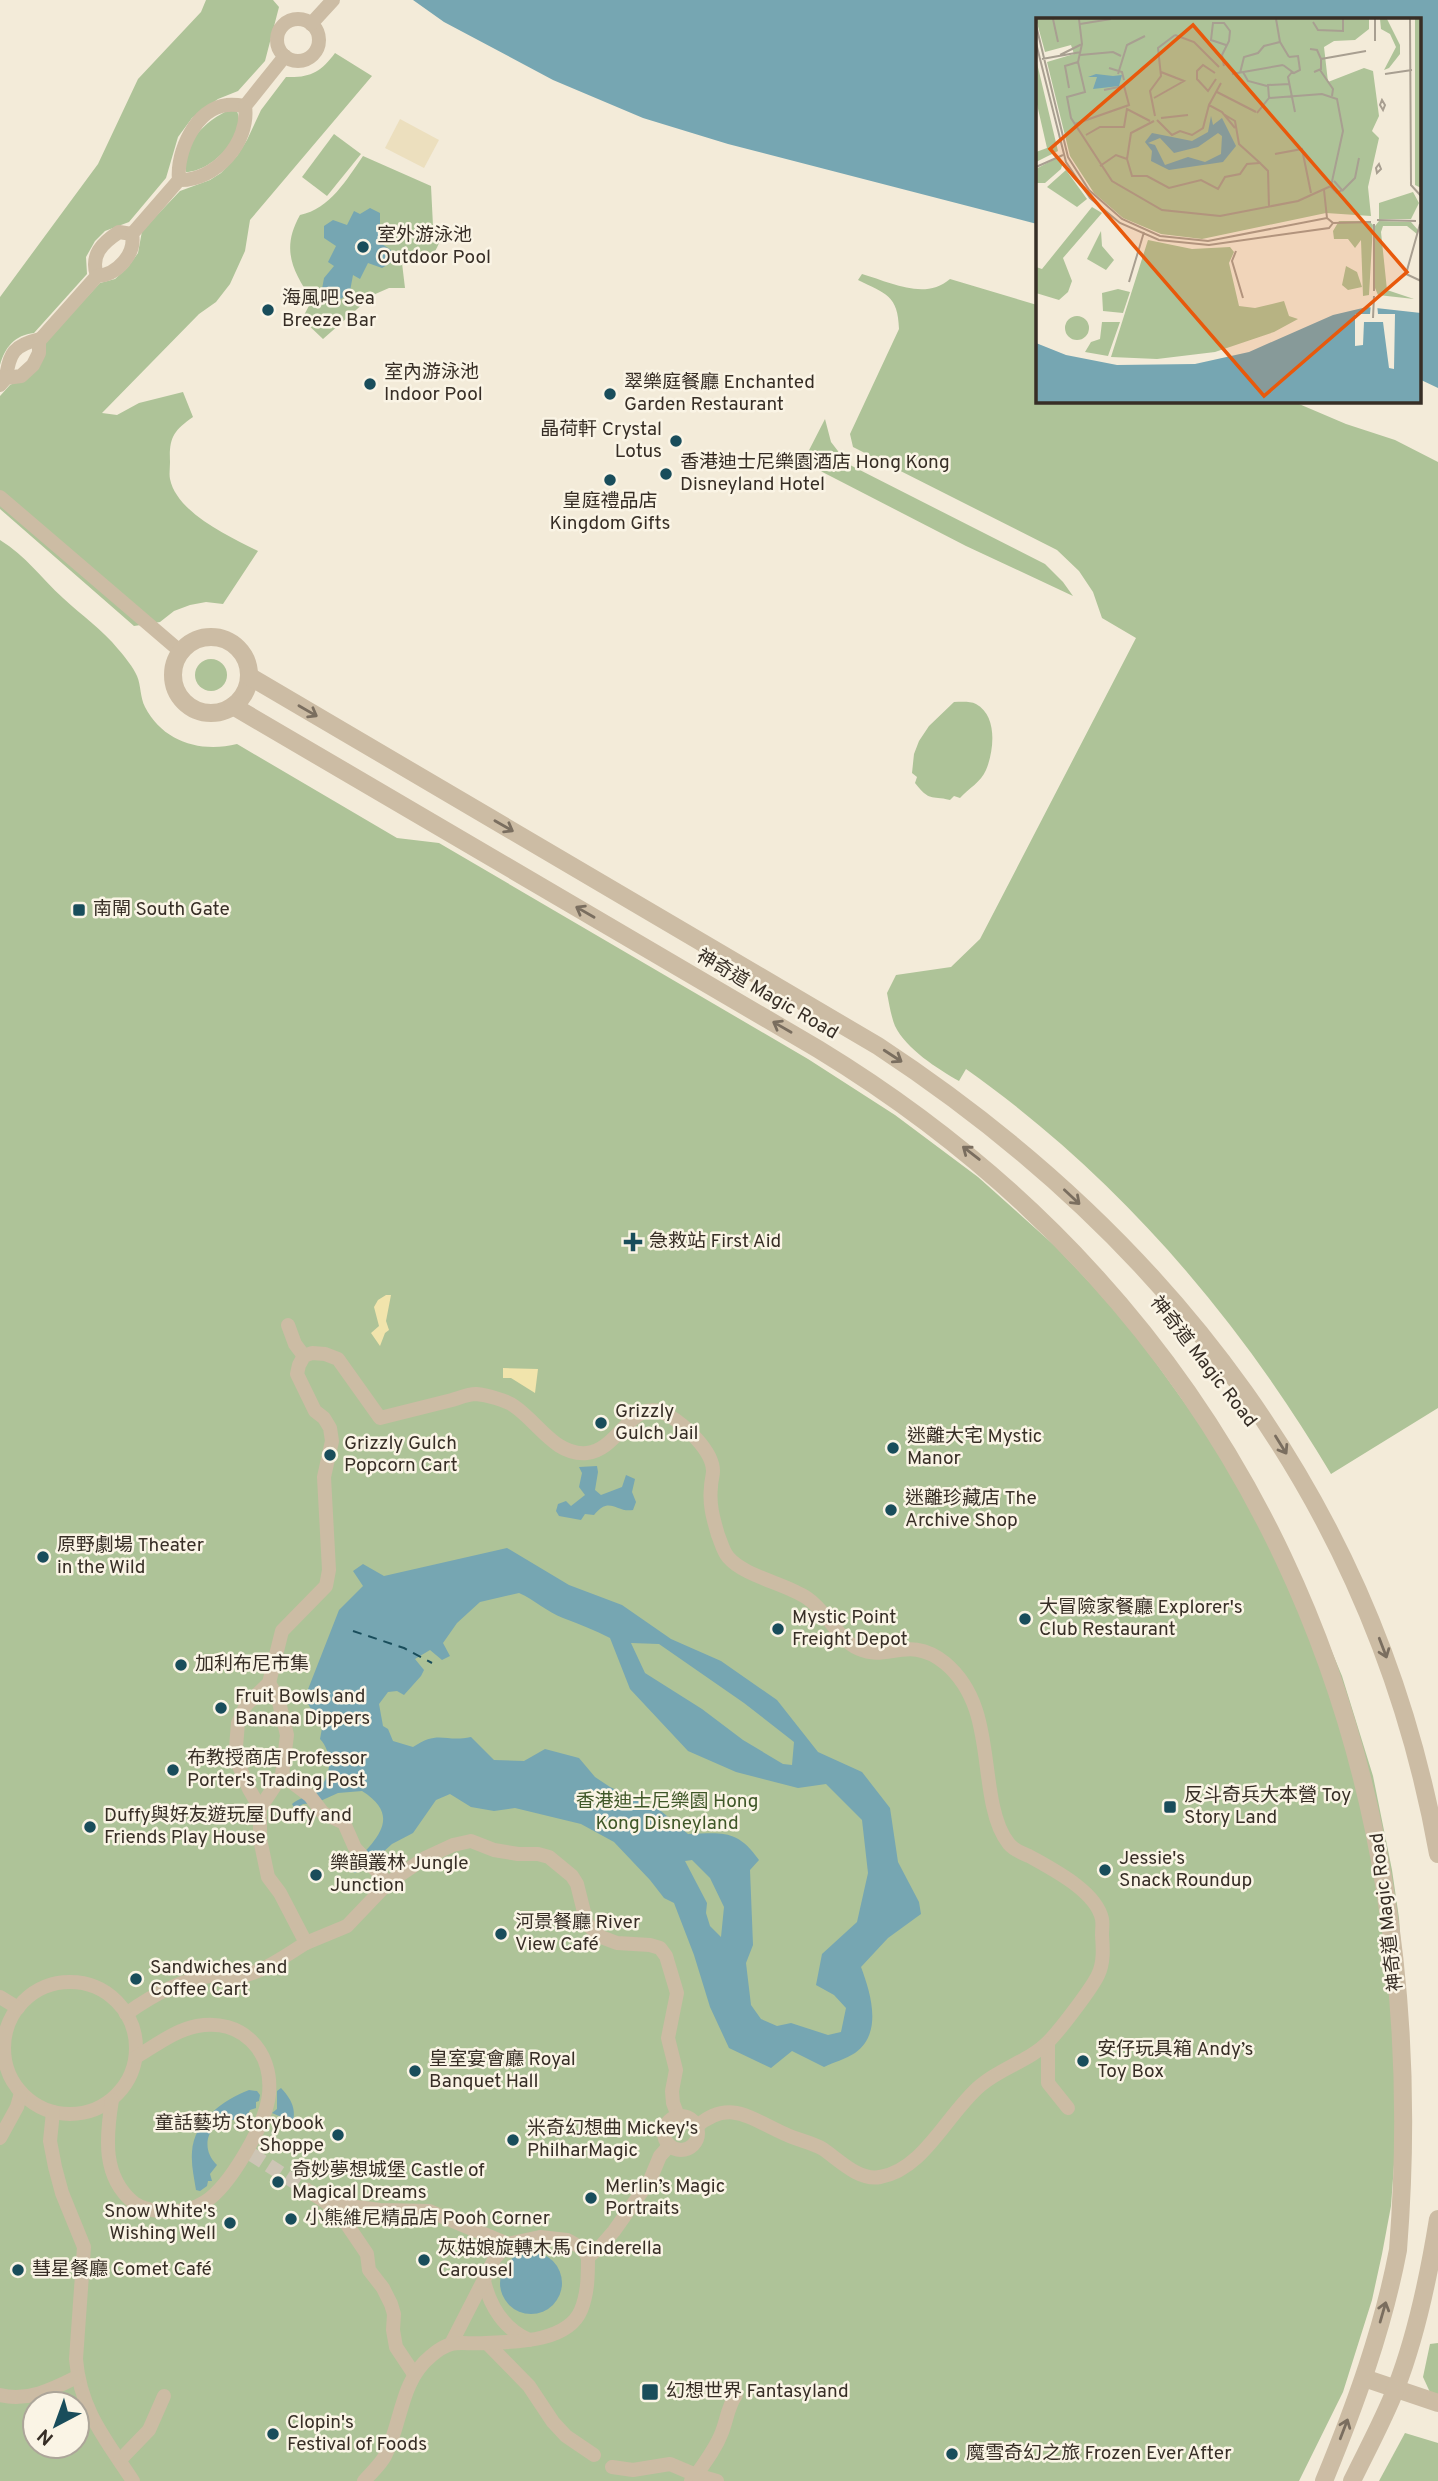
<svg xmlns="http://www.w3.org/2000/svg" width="1438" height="2481" font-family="Overpass,'Noto Sans TC',sans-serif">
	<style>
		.green { fill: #aec398; fill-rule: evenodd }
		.sand { fill: #f1e4ac }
		.plaza { fill: #ecdfbe }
		.water { fill: #76a6b2; fill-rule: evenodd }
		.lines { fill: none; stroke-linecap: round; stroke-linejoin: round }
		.ferry { stroke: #194d5b; stroke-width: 2; stroke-dasharray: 9 7; stroke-linecap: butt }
		.pedestrian-tunnel { stroke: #cdc5b5; stroke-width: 14; stroke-dasharray: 14 7; stroke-linecap: butt }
		.pedestrian { stroke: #ccbca4; stroke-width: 14 }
		.minor { stroke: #ccbca4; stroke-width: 18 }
		.tertiary { stroke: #ccbca4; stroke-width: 18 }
		.oneway { stroke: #7a6e5f }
		.poi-dot { fill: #194d5b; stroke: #faf4e5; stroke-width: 2.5 }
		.labels { text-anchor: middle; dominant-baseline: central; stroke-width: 5; stroke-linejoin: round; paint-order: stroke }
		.poi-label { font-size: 19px; fill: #372e26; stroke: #faf4e5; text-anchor: start }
		.street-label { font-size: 19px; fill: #372e26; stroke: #faf4e5 }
		.park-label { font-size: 19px; fill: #3f5728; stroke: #faf4e5 }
		.inset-road { fill: none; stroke: #a89f91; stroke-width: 2 }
		.view { fill: #e8590c; fill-opacity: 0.15; stroke: #e8590c; stroke-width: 3.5 }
		.inset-edge { fill: none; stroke: #372e26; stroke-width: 3.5 }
	</style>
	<rect width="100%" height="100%" fill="#f3ebd9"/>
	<g class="green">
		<path d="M206 0H273L279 7 265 61 238 91 218 99 192 118 178 137 166 178 129 222 105 231 95 241 86 257 87 274 34 333C15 335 5 347 0 365V297L98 164 138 79 201 12Z"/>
		<path d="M335 53 372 76 250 220 245 251 230 284 216 302 199 314 102 413 117 415 139 403 183 392 193 417C173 431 169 438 170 462 170 468 169 474 170 479 177 513 230 537 258 551L223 604 206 602 190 605 174 611 160 622 134 626 0 509V396L10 385 30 375 44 343 100 283 115 279 128 267 138 253 142 231 180 191 210 180 221 173 237 156 247 140 261 110 286 77C310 78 321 72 335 53Z"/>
		<path d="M229 110 237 111C247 137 210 172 186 172 178 145 207 120 229 110Z"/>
		<polygon points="334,134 361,154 327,196 302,177"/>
		<path d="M363 156 431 186 433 226 439 243C431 263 423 258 407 255L402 263 405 288H389L373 295 323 339 302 319 312 300C292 270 281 249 300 215 330 209 347 179 363 156Z"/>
		<path d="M862 274C890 282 925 301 950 279L1037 305V401H1292L1346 424 1395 440 1438 462V1408L1331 1474C1237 1316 1117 1176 966 1069L959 1081C938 1069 906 1049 895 1026 891 1016 889 1003 887 993L896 975 951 967 980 939 1136 638 1102 618 1093 592 1079 571 1057 550 853 447 850 434 899 329C898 295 886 294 858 280Z"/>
		<polygon points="825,419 831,442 848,464 1045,564 1063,582 1073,596 966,546 803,462"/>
		<path d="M0 540C26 556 41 578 63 598 81 615 103 630 118 649 125 657 133 667 137 676 141 685 140 697 145 707 163 742 201 753 237 744L397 838 439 843 808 1059 895 1115 978 1177 1055 1246 1126 1321 1278 1533 1302 1580 1342 1676 1373 1776 1392 1870 1399 1918 1405 2014 1391 2206 1382 2254 1372 2300 1343 2392 1299 2481H0ZM35 2404H77V2446H35Z"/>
		<circle cx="211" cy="675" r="16"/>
		<path d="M954 702C961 702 970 701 976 704 998 716 994 751 986 770 981 782 968 789 960 798L954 796 950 800C930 795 930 802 915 783L917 777 912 773 914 754 919 741 929 726Z"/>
		<polygon points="1438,2343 1438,2402 1434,2401 1423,2377 1430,2344"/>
		<polygon points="1405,2433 1438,2443 1438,2481 1379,2481"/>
	</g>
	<g class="sand">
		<polygon points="386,1295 391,1295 386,1321 389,1330 385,1333 380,1346 371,1333 379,1326 374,1307 378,1300"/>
		<polygon points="503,1368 538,1369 535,1393 511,1378 503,1378"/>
	</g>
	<polygon class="plaza" points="400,119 439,140 424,168 385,148"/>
	<g class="water">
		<polygon points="413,0 1438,0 1438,388 1419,379 1419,19 1037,19 1037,224 728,144 643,118 553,80 444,22"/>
		<polygon points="370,208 380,213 380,225 386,228 379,242 391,250 392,262 382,268 368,263 360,279 353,275 350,291 341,299 333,291 322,289 324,278 334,266 328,262 336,246 324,238 324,226 333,220 347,225 354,211 360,214"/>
		<path d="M597 1466 598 1472 595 1490 601 1495 622 1487 626 1475 635 1479 632 1492 636 1502 633 1510C616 1513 610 1495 594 1515L585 1514 581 1520 559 1516 556 1511 558 1504 566 1501 571 1506 585 1495 579 1487 582 1473 579 1467Z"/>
		<path d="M507 1548 569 1585 622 1605 671 1639 721 1661 777 1700 818 1752 862 1772 890 1808 898 1862 919 1902 921 1914 888 1938 861 1967C871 1994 883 2033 855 2053 846 2059 834 2062 824 2067L792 2051 771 2068 729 2048 710 2007 694 1955 674 1903 664 1898 650 1880 614 1842 581 1824 515 1808 494 1811 471 1807 450 1794 436 1800 413 1833 392 1844 371 1863 355 1873 349 1869C373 1842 405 1818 362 1791L338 1793 316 1803 303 1804 295 1809 292 1804C299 1798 305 1798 312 1794 331 1783 335 1755 320 1739L323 1723 313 1714 305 1697 339 1610 363 1586 353 1571 363 1564 384 1576ZM519 1593C535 1600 547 1612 563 1618 579 1624 594 1630 610 1638L630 1689 688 1751 736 1772 798 1788 826 1784 862 1820 868 1873 857 1922 822 1954 816 1985 834 1995 846 2008 841 2032 828 2035 791 2023 777 2026 761 2019 751 2005 746 1963 753 1945 750 1870 759 1860C737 1829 723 1833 688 1834L661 1811 610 1787 595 1777 579 1758 545 1749 524 1761 494 1760 471 1737C444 1743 440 1729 413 1747L393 1741 388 1729 383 1726 379 1704 388 1692 397 1691 404 1695 421 1676 424 1670 415 1659 430 1650 442 1660 450 1656 443 1643 457 1623 480 1602ZM631 1643 659 1644 744 1703 794 1742 792 1765 783 1764 743 1740 702 1709 645 1673ZM692 1860 710 1878 724 1907 721 1937 710 1926 706 1913 707 1903 685 1861Z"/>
		<path d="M281 2088C294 2102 297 2112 291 2130L286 2127V2119L272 2113 277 2109V2091Z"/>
		<path d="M249 2090 257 2091 260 2095 259 2101 256 2102V2108L250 2110 244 2122C214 2111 195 2144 217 2165L210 2174 212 2181H208L207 2186 200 2191 196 2190C194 2177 191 2165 192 2152 194 2121 223 2100 249 2090Z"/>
		<circle cx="531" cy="2283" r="31"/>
	</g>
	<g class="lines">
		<polyline class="ferry" points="353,1631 404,1648 432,1663"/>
		<polyline class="pedestrian-tunnel" points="251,2154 307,2190"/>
		<g class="pedestrian">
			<circle cx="298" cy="40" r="21"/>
			<polyline points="311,24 333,0"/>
			<path d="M179 180C176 152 196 108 227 105 233 104 239 105 245 106"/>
			<path d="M97 276C90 255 102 243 119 232L132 234"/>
			<path d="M6 378C9 353 14 345 40 339"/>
			<path d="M0 385 6 378 21 376 33 365 39 353V341L97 276C117 275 136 254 132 234L179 180C216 181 250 142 245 106L285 56"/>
			<polyline points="0,497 181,652"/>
			<polyline points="288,1325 295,1344 304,1356"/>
			<polyline points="269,1683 278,1698 287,1735 282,1775 260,1808 260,1839 268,1877 280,1893 306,1943 347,1926 388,1883 425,1858 453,1845 471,1841 494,1850 518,1854 538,1854 549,1857 572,1876 577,1884 587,1924 601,1937 617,1943 650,1945 660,1948 666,1956 677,1993 668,2038 676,2070 672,2091 673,2103 678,2116"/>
			<polyline points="282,1775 310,1796 323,1813 344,1823 355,1848 388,1883"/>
			<path d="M260 1808 249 1789 239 1766 236 1747 238 1723 246 1705 269 1683 282 1631 326 1586 329 1570 324 1477 332 1441 330 1428 324 1418 315 1411 297 1374 299 1365 304 1356 312 1353 325 1354 338 1359 380 1418C404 1412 428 1406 452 1400 459 1398 468 1394 476 1394 486 1395 506 1400 514 1406 538 1422 555 1456 587 1453 620 1450 632 1394 668 1415 685 1425 713 1451 713 1471 713 1476 711 1481 711 1487 709 1504 713 1518 718 1535 721 1542 723 1551 728 1557 745 1577 785 1583 807 1598 827 1611 837 1639 859 1649 888 1662 909 1634 945 1663 988 1699 982 1756 993 1806 996 1820 1000 1833 1009 1844 1014 1850 1022 1853 1029 1856 1052 1869 1096 1891 1102 1919 1103 1924 1102 1929 1102 1935 1103 1948 1104 1963 1098 1975 1092 1988 1060 2030 1049 2041 1031 2060 1001 2068 981 2085 948 2112 924 2170 880 2177 859 2181 839 2160 823 2149 811 2142 797 2140 785 2134 752 2120 730 2097 696 2127"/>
			<polyline points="189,1966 194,1979"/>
			<circle cx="70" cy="2048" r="66"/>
			<polyline points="0,1997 18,2008"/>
			<path d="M126 2014C151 1996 179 1980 210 1976 219 1975 228 1978 237 1977 261 1974 286 1955 306 1943"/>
			<polyline points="1048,2043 1048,2083 1068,2108"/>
			<path d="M112 2100C106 2137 102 2177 134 2203 141 2208 150 2210 159 2211 175 2213 191 2211 205 2202 230 2186 266 2124 269 2094 273 2050 241 2018 197 2026 175 2030 155 2046 136 2057"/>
			<path d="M53 2112 50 2141 55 2167 62 2193 84 2247 76 2359C80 2410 106 2440 133 2481"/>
			<circle cx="681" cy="2133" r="17"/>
			<polyline points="0,2138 17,2107 21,2093"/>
			<polyline points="307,2190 327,2203"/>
			<path d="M484 2281C490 2306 504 2329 529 2340"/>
			<polyline points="452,2342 495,2258 508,2244"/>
			<polyline points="487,2343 529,2386 553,2422 566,2436 594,2455"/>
			<polyline points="414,2374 396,2347 393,2330 394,2314 391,2304 383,2288 369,2270 367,2254 346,2223 327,2203 380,2210 429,2211 508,2244 540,2237 567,2240 582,2248 588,2257"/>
			<path d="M0 2395C28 2402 53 2389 77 2377"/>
			<polyline points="120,2460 149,2430 164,2396"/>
			<polyline points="612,2467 633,2470 670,2464 696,2475 691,2481"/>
			<path d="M364 2481C371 2473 380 2465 385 2456 402 2423 400 2381 431 2356 453 2337 460 2345 486 2343 515 2342 568 2342 581 2310 588 2293 588 2275 588 2257L600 2247 614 2231 650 2180 660 2156 669 2146"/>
			<path d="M717 2481 696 2475C706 2461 716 2448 722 2432 727 2419 728 2406 736 2395"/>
		</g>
		<polyline class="minor" points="1364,2378 1438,2403"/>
		<g class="tertiary">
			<circle cx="211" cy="675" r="38"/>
			<path d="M249 676 878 1046C1170 1238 1376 1506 1438 1854"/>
			<path d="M233 706 818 1049C1245 1309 1438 1744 1398 2250 1383 2329 1355 2406 1324 2481"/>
			<path d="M1352 2481C1367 2450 1384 2419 1396 2388 1417 2334 1429 2275 1438 2219"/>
		</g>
	</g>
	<defs><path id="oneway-shaft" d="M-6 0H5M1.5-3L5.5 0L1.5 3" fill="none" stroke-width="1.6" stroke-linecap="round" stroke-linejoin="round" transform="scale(1.75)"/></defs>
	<g class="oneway">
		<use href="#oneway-shaft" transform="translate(308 711) rotate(30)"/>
		<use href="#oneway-shaft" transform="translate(504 826) rotate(30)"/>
		<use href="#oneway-shaft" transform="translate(585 912) rotate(-150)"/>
		<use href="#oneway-shaft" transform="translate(782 1027) rotate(-150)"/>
		<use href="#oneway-shaft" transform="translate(893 1056) rotate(33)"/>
		<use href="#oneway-shaft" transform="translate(971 1153) rotate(-142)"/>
		<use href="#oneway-shaft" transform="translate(1072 1197) rotate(43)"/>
		<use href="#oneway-shaft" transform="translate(1281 1445) rotate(58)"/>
		<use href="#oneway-shaft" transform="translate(1383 1648) rotate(69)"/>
		<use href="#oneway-shaft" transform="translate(1383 2312) rotate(-74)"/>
		<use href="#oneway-shaft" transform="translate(1344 2429) rotate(-69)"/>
	</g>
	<g class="poi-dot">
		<circle cx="363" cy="247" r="7"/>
		<circle cx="268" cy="310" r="7"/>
		<circle cx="370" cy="384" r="7"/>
		<circle cx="610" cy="394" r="7"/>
		<circle cx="676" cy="441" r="7"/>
		<circle cx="666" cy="474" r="7"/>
		<circle cx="610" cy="480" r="7"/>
		<rect x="72" y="903" width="14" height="14" rx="3.5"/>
		<path d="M629.5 1231.5h7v7h7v7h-7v7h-7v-7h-7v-7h7z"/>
		<circle cx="601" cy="1423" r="7"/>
		<circle cx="893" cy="1448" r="7"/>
		<circle cx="330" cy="1455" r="7"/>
		<circle cx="891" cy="1510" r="7"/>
		<circle cx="43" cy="1557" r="7"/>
		<circle cx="1025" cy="1619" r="7"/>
		<circle cx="778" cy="1629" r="7"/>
		<circle cx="181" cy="1665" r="7"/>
		<circle cx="221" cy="1708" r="7"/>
		<circle cx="173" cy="1770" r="7"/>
		<rect x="1163" y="1800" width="14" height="14" rx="3.5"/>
		<circle cx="90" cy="1827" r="7"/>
		<circle cx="1105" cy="1870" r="7"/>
		<circle cx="316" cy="1875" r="7"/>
		<circle cx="501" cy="1934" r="7"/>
		<circle cx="136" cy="1979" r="7"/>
		<circle cx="1083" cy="2061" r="7"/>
		<circle cx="415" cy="2071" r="7"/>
		<circle cx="338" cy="2135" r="7"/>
		<circle cx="513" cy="2140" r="7"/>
		<circle cx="278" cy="2182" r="7"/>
		<circle cx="591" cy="2198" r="7"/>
		<circle cx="291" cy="2219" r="7"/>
		<circle cx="230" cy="2223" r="7"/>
		<circle cx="424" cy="2260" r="7"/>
		<circle cx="18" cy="2270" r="7"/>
		<rect x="641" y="2383" width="18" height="18" rx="3.5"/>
		<circle cx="273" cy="2434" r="7"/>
		<circle cx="952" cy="2454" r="7"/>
	</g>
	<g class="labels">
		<g class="poi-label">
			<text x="377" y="236">室外游泳池<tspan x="377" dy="22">Outdoor Pool</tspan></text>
			<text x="282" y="299">海風吧 Sea<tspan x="282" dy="22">Breeze Bar</tspan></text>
			<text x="384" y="373">室內游泳池<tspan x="384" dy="22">Indoor Pool</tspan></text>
			<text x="624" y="383">翠樂庭餐廳 Enchanted<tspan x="624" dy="22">Garden Restaurant</tspan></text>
			<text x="662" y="430" text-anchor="end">晶荷軒 Crystal<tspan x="662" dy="22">Lotus</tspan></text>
			<text x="680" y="463">香港迪士尼樂園酒店 Hong Kong<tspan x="680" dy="22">Disneyland Hotel</tspan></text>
			<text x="610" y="502" text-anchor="middle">皇庭禮品店<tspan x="610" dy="22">Kingdom Gifts</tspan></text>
			<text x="93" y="910">南閘 South Gate</text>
			<text x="649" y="1242">急救站 First Aid</text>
			<text x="615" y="1412">Grizzly<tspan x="615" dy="22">Gulch Jail</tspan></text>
			<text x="907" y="1437">迷離大宅 Mystic<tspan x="907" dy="22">Manor</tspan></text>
			<text x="344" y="1444">Grizzly Gulch<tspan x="344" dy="22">Popcorn Cart</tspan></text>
			<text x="905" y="1499">迷離珍藏店 The<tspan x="905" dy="22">Archive Shop</tspan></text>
			<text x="57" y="1546">原野劇場 Theater<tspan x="57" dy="22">in the Wild</tspan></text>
			<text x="1039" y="1608">大冒險家餐廳 Explorer's<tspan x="1039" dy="22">Club Restaurant</tspan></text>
			<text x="792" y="1618">Mystic Point<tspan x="792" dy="22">Freight Depot</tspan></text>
			<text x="195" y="1665">加利布尼市集</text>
			<text x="235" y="1697">Fruit Bowls and<tspan x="235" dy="22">Banana Dippers</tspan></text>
			<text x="187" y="1759">布教授商店 Professor<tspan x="187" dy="22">Porter's Trading Post</tspan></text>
			<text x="1184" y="1796">反斗奇兵大本營 Toy<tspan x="1184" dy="22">Story Land</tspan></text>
			<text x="104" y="1816">Duffy與好友遊玩屋 Duffy and<tspan x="104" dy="22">Friends Play House</tspan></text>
			<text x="1119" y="1859">Jessie's<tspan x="1119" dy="22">Snack Roundup</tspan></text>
			<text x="330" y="1864">樂韻叢林 Jungle<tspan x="330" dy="22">Junction</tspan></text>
			<text x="515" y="1923">河景餐廳 River<tspan x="515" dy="22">View Café</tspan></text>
			<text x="150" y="1968">Sandwiches and<tspan x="150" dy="22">Coffee Cart</tspan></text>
			<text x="1097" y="2050">安仔玩具箱 Andy’s<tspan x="1097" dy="22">Toy Box</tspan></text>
			<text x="429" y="2060">皇室宴會廳 Royal<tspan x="429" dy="22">Banquet Hall</tspan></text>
			<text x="324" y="2124" text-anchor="end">童話藝坊 Storybook<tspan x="324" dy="22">Shoppe</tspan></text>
			<text x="527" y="2129">米奇幻想曲 Mickey's<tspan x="527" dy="22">PhilharMagic</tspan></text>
			<text x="292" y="2171">奇妙夢想城堡 Castle of<tspan x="292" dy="22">Magical Dreams</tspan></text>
			<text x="605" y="2187">Merlin’s Magic<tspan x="605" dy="22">Portraits</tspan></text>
			<text x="216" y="2212" text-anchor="end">Snow White's<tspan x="216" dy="22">Wishing Well</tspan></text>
			<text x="305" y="2219">小熊維尼精品店 Pooh Corner</text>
			<text x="438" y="2249">灰姑娘旋轉木馬 Cinderella<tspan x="438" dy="22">Carousel</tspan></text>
			<text x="32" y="2270">彗星餐廳 Comet Café</text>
			<text x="666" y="2392">幻想世界 Fantasyland</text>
			<text x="287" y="2423">Clopin's<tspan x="287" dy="22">Festival of Foods</tspan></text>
			<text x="966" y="2454">魔雪奇幻之旅 Frozen Ever After</text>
		</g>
		<g class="street-label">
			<text transform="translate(767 995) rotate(30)">神奇道 Magic Road</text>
			<text transform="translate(1203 1362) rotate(52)">神奇道 Magic Road</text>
			<text transform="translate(1387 1912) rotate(-97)">神奇道 Magic Road</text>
		</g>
		<g class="park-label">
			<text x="667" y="1802">香港迪士尼樂園 Hong<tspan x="667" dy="22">Kong Disneyland</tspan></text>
		</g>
	</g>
	<g transform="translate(1036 18)">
		<rect width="385" height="385" fill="#f3ebd9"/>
		<path d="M0 1H333V11L319 22 298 23 288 29 292 64 328 50 337 53 343 98 336 113 343 120 332 169 335 198 290 195 166 221 125 216 87 200 58 175 34 138 11 44 38 36 35 27 9 34ZM344 1H351L364 27V36L353 50 348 52 360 29 354 16 345 11ZM379 1H385V170L379 167ZM0 41 22 133 0 144V134L11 130 0 82ZM22 139 27 144 25 151 9 165H0V151ZM30 152 51 181 41 189 11 169ZM377 174 383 185 375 201H343V185ZM56 189 66 195 27 240 36 263 32 274 23 282 0 275V249L6 251ZM303 203H333L337 207 333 277 327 278 325 222 319 230 312 221H298L297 213ZM343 203 375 204 382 212 381 216 371 208H347L345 214 351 272 378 281 342 277 339 270V208ZM65 213 66 228 78 242 70 252 51 241ZM112 222 156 231 194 229 198 234 193 245 203 288 219 290 248 283 253 298 262 301 238 314 179 334 121 341 75 339ZM310 248 321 254 326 269 312 272 306 267ZM82 271 94 274 87 295 67 293 66 275ZM29 310a12 12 0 1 1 24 0a12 12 0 1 1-24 0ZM66 304H84L72 338 49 334 55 324 64 321Z" fill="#aec398"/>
		<path d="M60 56 77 58 86 57 83 68 57 71 61 59H52ZM175 98 177 107 186 100 200 128 187 144 133 152 115 143 116 133 109 124 116 115 156 123 172 114ZM182 115 186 118 185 136 169 144 152 139 129 147 119 127 112 125 124 120 138 135 162 129ZM331 289 385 295V384H0V325L30 337 81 347 159 346 213 334 297 297Z" fill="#76a6b2" fill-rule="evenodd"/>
		<path d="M335 286H341L342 296H359L358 351 353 350 347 304H328L327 327 319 328V296H334Z" fill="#f3ebd9"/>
		<path class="inset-road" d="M17 1 22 24M43 1 46 26 42 44 49 74 31 79 35 100 76 163 126 192 184 198 262 183 295 168 307 113 301 81 286 76 233 80 221 95M240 1 244 24M339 1V23M374 1 375 167 385 178M277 4 282 12 307 13V1M44 6 75 1M0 7 32 139 53 172 86 201 124 218 172 223 291 200M139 17 158 24 183 49M0 25 30 144 54 180 84 205 123 222 173 227 293 210 297 205 291 200M274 31 281 32 285 41V51L278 54M24 37 46 26M44 37 77 34 85 38M6 41 45 34M285 41 330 33M247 47 258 55 264 52 262 38 253 39M188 48 186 37 193 23 194 13 188 5H177L175 22 190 27M73 50 86 54 88 62M284 52 297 71 296 78M207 54 212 63 231 68M256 54 252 59 259 94M179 55 167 47 161 53V61L172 73 180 61M204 55 208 39 222 35 228 28 244 24 253 39M82 56 91 27 109 18M196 56 247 47M349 56 376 52M33 70 29 48 42 44M181 74 220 94M118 80 148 63 125 54M233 80 232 67 254 66M346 82 349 87 347 92 344 87ZM173 87 185 65M0 89V125M119 98 114 73 125 58 122 30 139 17M125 100 152 97M121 102 136 117 144 113 156 117 167 110 173 87 186 94 199 110M118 103 95 115 91 141 96 158H111L133 170 165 162 182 171 189 159 204 156 211 146 224 145 203 126 199 103 189 97M39 106 93 87 88 68 68 72M50 117 64 109H88L91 91 114 103M239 136 266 131 275 175M224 145 232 153 233 189M343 146 345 151 341 155 340 150ZM64 148 80 137 91 141M0 149 27 137M295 169 301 175 306 172 298 163M288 172 291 200M306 173 319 160 323 140M341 202 380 203M297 205 335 204M338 206V273M384 206 370 256 385 263M200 233 196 243 207 280M93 264 108 214M337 300 338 278"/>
		<path class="view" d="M157 7 371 254 228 378 14 131Z"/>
		<rect width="385" height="385" class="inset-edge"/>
	</g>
	<g transform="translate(56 2425) rotate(221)"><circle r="33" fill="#faf4e5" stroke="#aca599" stroke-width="2"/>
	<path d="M0-5L12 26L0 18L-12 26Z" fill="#194d5b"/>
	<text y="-10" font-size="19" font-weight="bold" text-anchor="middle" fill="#372e26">N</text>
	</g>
</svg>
